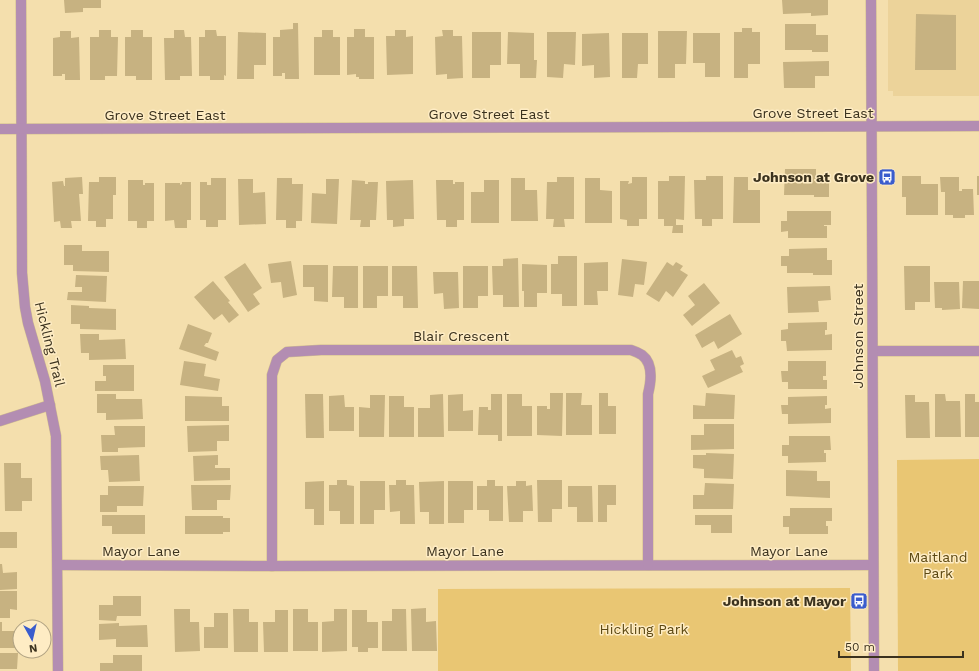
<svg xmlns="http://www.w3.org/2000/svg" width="979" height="671" font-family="'Work Sans',sans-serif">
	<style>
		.built { fill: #ecd39a }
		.green { fill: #e9c673 }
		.building { fill: #c7b281 }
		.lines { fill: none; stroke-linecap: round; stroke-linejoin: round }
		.minor-casing { stroke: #cfbc90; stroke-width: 11 }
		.tertiary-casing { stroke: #cfbc90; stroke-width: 11 }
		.minor { stroke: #b38db2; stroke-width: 10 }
		.tertiary { stroke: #b38db2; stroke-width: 10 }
		.labels { text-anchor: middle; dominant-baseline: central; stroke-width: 3; stroke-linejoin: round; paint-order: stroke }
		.street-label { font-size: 14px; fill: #3b321e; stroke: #feecc4 }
		.poi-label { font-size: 14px; font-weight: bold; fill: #3b321e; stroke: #feecc4; text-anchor: end }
		.park-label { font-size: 14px; fill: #5c4812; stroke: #feecc4 }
	</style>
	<rect width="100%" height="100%" fill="#f4dfad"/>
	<polygon class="built" points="888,0 979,0 979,96 893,96 893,91 888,91"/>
	<g class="green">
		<polygon points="979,459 979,671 898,671 897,460"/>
		<polygon points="850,588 851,671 438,671 438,589"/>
	</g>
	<g class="building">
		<polygon points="64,0 101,0 101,8 83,8 83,12 65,13"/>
		<polygon points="782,0 828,0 828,15 811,16 811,13 783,14"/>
		<polygon points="916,14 956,15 956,70 915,70"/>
		<polygon points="293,23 298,23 299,79 285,79 285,73 282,73 282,76 273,76 273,37 280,37 280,30 293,29"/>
		<polygon points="785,24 816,24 816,35 828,35 828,52 812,52 812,50 785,50"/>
		<polygon points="742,28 752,28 752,32 760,32 760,64 748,64 748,78 734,78 734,32 742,32"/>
		<polygon points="354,29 365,29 365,37 374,37 374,79 359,79 359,77 356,77 356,74 347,75 347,37 354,37"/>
		<polygon points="99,30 111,30 111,37 118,37 117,76 105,76 105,80 90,80 90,37 99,37"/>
		<polygon points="131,30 143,30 143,37 152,37 152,80 136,80 136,76 125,76 125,37 131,37"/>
		<polygon points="174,30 184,30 185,37 191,37 192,76 180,76 180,80 165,80 164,38 174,38"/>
		<polygon points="205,30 216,30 217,36 226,36 226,76 224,75 224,80 210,80 210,76 199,76 199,37 205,37"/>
		<polygon points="322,30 333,30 333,37 340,37 340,75 314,75 314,37 322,37"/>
		<polygon points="395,30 406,30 406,37 413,36 413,74 387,75 386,36 395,36"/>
		<polygon points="442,30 453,30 453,36 462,36 463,78 447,79 447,74 436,75 435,37 443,36"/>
		<polygon points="60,31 71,31 71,38 79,37 80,80 65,80 65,74 62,74 62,76 53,76 53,38 60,37"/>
		<polygon points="658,31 687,31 686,64 675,64 675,78 658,78"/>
		<polygon points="238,32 266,33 266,65 254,65 254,79 237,79"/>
		<polygon points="472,32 501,32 501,65 490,65 490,78 472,78"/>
		<polygon points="508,32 534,33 534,60 537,60 536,78 520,78 520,64 507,64"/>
		<polygon points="547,32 576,32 575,65 564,64 563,78 547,77"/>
		<polygon points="609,33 610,77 594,78 594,65 582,66 582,34"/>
		<polygon points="622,33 648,33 648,64 638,64 637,78 622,78"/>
		<polygon points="693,33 720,33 720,77 705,77 705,63 693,63"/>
		<polygon points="829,61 829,76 815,76 815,88 784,88 783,62"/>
		<polygon points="785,169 816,169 816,179 814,179 814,181 829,181 829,197 814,197 814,195 784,195"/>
		<polygon points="669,176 685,176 684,220 676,219 676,225 683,225 683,233 672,233 673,226 664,226 664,219 658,219 658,181 669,181"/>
		<polygon points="706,176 723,176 723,219 712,219 712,226 702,226 702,219 695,219 694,180 706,180"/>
		<polygon points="902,176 921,176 921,184 938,184 938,215 906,215 906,197 902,197"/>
		<rect x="977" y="176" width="2" height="19"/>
		<polygon points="82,177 83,194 79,194 81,221 71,221 72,228 61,228 60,221 54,222 52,182 63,181 64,186 65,186 65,178"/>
		<polygon points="99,177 116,177 116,195 113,195 113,219 106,219 106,227 96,227 96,221 88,221 89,182 99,182"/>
		<polygon points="557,177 574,177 574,219 564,219 565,227 553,227 554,219 546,219 547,182 557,182"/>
		<polygon points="632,177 647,177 647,219 639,219 639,226 627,226 627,220 620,219 620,181 629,181 628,184 632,183"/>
		<polygon points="734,177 748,177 748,190 760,190 760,223 733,223"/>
		<polygon points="940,177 959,177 959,191 962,191 962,189 973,189 974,215 965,215 965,218 953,218 953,215 945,215 945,192 941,192"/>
		<polygon points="211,178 226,178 226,220 218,220 218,227 206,227 206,220 200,220 200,182 207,182 207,185 211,185"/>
		<polygon points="277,178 292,178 292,184 303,184 302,221 296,221 296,228 286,228 286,220 276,220"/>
		<polygon points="511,178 525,178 525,190 537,190 538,221 511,221"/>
		<polygon points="585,178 600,178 600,190 612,191 612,223 585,223"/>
		<polygon points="238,179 253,179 253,193 265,192 266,224 239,225"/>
		<polygon points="326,179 339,179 337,224 311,223 312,193 326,194"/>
		<polygon points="128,180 143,180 143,185 145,185 145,183 154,183 154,221 147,221 147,228 137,228 137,221 128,221"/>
		<polygon points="352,180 365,181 365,184 368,184 368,182 378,182 376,220 370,220 370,227 360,227 361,220 350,220"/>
		<polygon points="413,180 414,219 404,219 404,226 393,227 393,220 387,220 386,181"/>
		<polygon points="436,180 453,180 453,184 455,184 455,182 464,182 464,220 457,220 457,227 446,227 446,220 437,220"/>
		<polygon points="484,180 499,180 499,223 471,223 471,192 484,192"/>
		<polygon points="182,182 191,182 191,220 187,220 187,228 175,228 174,220 165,221 165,183 180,183 180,185 182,184"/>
		<polygon points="787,211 831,211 831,225 824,225 824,226 827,226 827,238 788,238 788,231 781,232 781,221 787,221"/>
		<polygon points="64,245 82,245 82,251 109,251 109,272 73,271 73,265 64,265"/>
		<polygon points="827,248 827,260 832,260 832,275 813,275 813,273 787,273 787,266 781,266 781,256 789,256 789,249"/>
		<polygon points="558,256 577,256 577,306 562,306 562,294 551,294 551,264 558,264"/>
		<polygon points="518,258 519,307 503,307 503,295 493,295 492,266 503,266 503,259"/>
		<polygon points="622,259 647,262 644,285 635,284 633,297 618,295"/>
		<polygon points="291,261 297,295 283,298 281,282 271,283 268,264"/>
		<polygon points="608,262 608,291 597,291 598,305 584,305 584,263"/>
		<polygon points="667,262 673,266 676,262 683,266 680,270 688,275 673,297 666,291 659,302 646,294"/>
		<polygon points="245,263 262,288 253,294 260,304 248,312 224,277"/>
		<polygon points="522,264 547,265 547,293 537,293 537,307 524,307 524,291 522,291"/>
		<polygon points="303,265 328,265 328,302 314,301 314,287 303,287"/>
		<polygon points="333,266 358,266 358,308 344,308 344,297 332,297"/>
		<polygon points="363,266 388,266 388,296 377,296 377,308 363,308"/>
		<polygon points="392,266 417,266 418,308 403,308 403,296 392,296"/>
		<polygon points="463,266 488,266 488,296 478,296 478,308 463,308"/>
		<polygon points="904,266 930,266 930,302 915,302 915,310 905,310"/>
		<polygon points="433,272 458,272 459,308 444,309 443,293 434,294"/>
		<polygon points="76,275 107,276 106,302 67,300 68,292 82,292 82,287 75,287"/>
		<polygon points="213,281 230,301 228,302 239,315 229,323 222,314 214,320 194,297"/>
		<polygon points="963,281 979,281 979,309 962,308"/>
		<polygon points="934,282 959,282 960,309 942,310 942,308 935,308"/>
		<polygon points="704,283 720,303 692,326 683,315 695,305 688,296"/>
		<polygon points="830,286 831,300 818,301 819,312 788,313 787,287"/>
		<polygon points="71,305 89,306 89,308 116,309 116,330 80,329 80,324 71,324"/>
		<polygon points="730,314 742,334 718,349 714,341 702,348 695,335"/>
		<polygon points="827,322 827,330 825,330 825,335 832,334 832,350 787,351 786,341 781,341 781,330 788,329 788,323"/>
		<polygon points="188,324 212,333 208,343 206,343 204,346 219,352 216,361 179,349"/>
		<polygon points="80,334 99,334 99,340 125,339 126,359 89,360 89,353 81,353"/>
		<polygon points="732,350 736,358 741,356 744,364 740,366 743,372 708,388 702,376 715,370 710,360"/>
		<polygon points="184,361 206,364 204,376 220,379 218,391 180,385"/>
		<polygon points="788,361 826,361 826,376 823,376 823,380 827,380 827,389 788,389 788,382 782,382 781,371 788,371"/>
		<polygon points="103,365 134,365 134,391 95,391 95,381 106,381 106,376 103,376"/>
		<polygon points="550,393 563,393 562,436 537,435 537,406 547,406 547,409 550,409"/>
		<polygon points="566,393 582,393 581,405 592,405 592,435 566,435"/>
		<polygon points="599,393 608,393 608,406 616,406 616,434 599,434"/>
		<polygon points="706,393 735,395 734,419 693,419 693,405 705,406"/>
		<polygon points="97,394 116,394 116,399 142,399 143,419 106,420 106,413 97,413"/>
		<polygon points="305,394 323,394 324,438 306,438"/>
		<polygon points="443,394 444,437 418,437 418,408 430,408 430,395"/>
		<polygon points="463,394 463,411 473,410 473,431 448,431 448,395"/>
		<polygon points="491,394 502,394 502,441 498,441 498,435 478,435 479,407 488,407 488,410 491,410"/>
		<polygon points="507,394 522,394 522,406 532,406 532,436 507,436"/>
		<polygon points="935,394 945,394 946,401 960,401 961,437 935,437"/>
		<polygon points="965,394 975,394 975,402 979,402 979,437 965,437"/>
		<polygon points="344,395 345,407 354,407 354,431 329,431 329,396"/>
		<polygon points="370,395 385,395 384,437 359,437 359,407 370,408"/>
		<polygon points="905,395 915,395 915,402 929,402 930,438 906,438"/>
		<polygon points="185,396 222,397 222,406 229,406 229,421 185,421"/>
		<polygon points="389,396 404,396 404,407 414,407 414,437 389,437"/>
		<polygon points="827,396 827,405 825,405 825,409 831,408 831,423 788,424 788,414 782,414 781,405 788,405 788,397"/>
		<polygon points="704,424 734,424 734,449 691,450 691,435 704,435"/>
		<polygon points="229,425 229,441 217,441 217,451 188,452 187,426"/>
		<polygon points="114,426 145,426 145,447 118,448 118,452 102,452 101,435 115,435"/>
		<polygon points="789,436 830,436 831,450 824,450 824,453 826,453 826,462 788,463 788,456 782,456 782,445 789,445"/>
		<polygon points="706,453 734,454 733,479 704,478 704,469 693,468 693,455 706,455"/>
		<polygon points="139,455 140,481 109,482 108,470 101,470 100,456"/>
		<polygon points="218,455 218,465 215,465 215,468 230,468 230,480 194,481 193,456"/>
		<polygon points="4,463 21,463 21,478 32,478 32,501 22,501 22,511 5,511"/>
		<polygon points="786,470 817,471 817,481 830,481 830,498 786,496"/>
		<polygon points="337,480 347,480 347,485 354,486 354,524 340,524 340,511 329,511 329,485 337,485"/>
		<polygon points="396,480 406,480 406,485 414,485 415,524 400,524 400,511 390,512 389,485 396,485"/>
		<polygon points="487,480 495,480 495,486 503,486 503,521 489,521 489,510 477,510 477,486 487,486"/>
		<polygon points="537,480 562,480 562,509 552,509 552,522 538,522"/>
		<polygon points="324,481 324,525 314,525 314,509 305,509 305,482"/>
		<polygon points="360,481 385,481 385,510 374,510 374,524 360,524"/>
		<polygon points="444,481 444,524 429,524 429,512 420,512 419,482"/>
		<polygon points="448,481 473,481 473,510 464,510 464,523 448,523"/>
		<polygon points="516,481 526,481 526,486 532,485 533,511 523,511 523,522 509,522 507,486 516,486"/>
		<polygon points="705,483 734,484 733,509 693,509 693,495 704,495"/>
		<polygon points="191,485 231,485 230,500 217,500 217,510 192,510"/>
		<polygon points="598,485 616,485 616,505 607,505 607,522 598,522"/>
		<polygon points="108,486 144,486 143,506 117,506 117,512 100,512 100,495 108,495"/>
		<polygon points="568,486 592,486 593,522 577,522 577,507 568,507"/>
		<polygon points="790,508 832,508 832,521 826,521 826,526 828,526 828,534 789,534 789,527 783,527 783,516 790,516"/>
		<polygon points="102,515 145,515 145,534 112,534 112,526 102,526"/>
		<polygon points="695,515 732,515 732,533 711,533 711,525 695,525"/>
		<polygon points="185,516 223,516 223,518 230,518 230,532 223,532 223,534 185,534"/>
		<rect x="0" y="532" width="17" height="16"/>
		<polygon points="0,564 2,564 3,573 17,572 17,589 0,590"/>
		<polygon points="0,591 17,591 17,610 10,609 10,618 0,618"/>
		<polygon points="113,596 141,596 141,616 117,616 116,621 99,620 99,605 113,605"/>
		<polygon points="426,608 426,622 436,621 437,651 412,651 411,609"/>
		<polygon points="174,609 190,609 190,622 199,622 200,651 175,652"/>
		<polygon points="233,609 249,609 249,622 258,622 258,652 234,652"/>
		<polygon points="293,609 308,609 308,622 318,622 318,651 293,651"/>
		<polygon points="334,609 347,609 347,651 322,652 322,622 334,621"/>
		<polygon points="392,609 406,609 407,651 382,651 382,621 392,621"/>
		<polygon points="275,610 288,610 288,652 264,652 263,622 275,622"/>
		<polygon points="352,610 367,610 367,622 378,622 378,648 368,648 368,652 358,652 358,647 352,647"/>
		<polygon points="214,613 228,613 228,648 204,648 204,627 214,627"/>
		<polygon points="0,622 2,622 2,631 17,631 17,648 0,648"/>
		<polygon points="119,623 119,626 147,625 148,647 116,647 116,639 99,640 99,624"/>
		<polygon points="0,653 18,653 17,669 0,669"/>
		<polygon points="113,655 142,655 142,671 100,671 100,663 113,663"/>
	</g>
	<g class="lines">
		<g class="minor-casing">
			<g id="minor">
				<polyline points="21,0 22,273 25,307 28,323 45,381 56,436 58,671"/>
				<polyline points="873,351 979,351"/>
				<polyline points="0,421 50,405"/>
				<polyline points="58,565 272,566 873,565"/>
				<path d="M272 566V375L277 360 287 352 321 350H631C634 351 639 353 642 355 654 364 651 382 648 394V565"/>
			</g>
		</g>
		<g class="tertiary-casing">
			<g id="tertiary">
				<polyline points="871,0 874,671"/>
				<polyline points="0,129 979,126"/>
			</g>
		</g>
		<use href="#minor" class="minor"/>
		<use href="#tertiary" class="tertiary"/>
	</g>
	<defs>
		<g id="bus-square" transform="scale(0.9)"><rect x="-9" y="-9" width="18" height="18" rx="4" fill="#3a5ccd" stroke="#feecc4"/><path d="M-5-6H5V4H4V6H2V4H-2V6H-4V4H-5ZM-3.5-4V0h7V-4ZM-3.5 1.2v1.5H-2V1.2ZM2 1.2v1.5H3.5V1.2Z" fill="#fff"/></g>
	</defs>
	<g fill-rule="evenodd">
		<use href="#bus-square" x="887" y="177"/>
		<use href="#bus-square" x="859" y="601"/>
	</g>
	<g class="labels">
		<g class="street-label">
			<text x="813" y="113">Grove Street East</text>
			<text x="489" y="114">Grove Street East</text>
			<text x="165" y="115">Grove Street East</text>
			<text x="461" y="336">Blair Crescent</text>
			<text transform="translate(858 336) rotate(-90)">Johnson Street</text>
			<text transform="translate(50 344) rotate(76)">Hickling Trail</text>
			<text x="141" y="551">Mayor Lane</text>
			<text x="465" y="551">Mayor Lane</text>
			<text x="789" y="551">Mayor Lane</text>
		</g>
		<g class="poi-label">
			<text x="874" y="177">Johnson at Grove</text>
			<text x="846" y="601">Johnson at Mayor</text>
		</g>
		<g class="park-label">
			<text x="938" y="557">Maitland<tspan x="938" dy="16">Park</tspan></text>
			<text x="644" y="629">Hickling Park</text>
		</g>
	</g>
	<g transform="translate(32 639) rotate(172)"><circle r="19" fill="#feecc4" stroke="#b0a282"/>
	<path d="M0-3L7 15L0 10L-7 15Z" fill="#3a5ccd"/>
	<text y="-6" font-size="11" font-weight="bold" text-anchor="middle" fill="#3b321e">N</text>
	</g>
	<path d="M839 651v6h124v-6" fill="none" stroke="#3b321e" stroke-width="2"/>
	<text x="845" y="651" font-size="12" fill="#3b321e" stroke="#feecc4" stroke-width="3" paint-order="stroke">50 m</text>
</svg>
